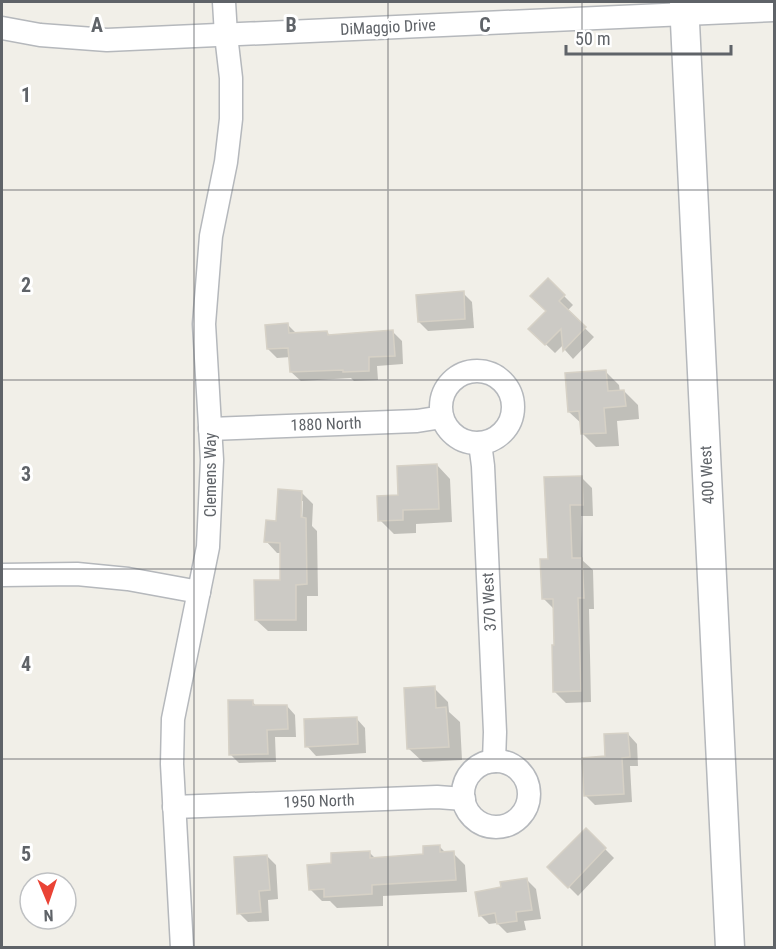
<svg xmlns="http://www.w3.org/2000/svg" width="776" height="949" font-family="'Roboto Condensed',sans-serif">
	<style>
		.shadow { fill: #0003; fill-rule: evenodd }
		.building { fill: #cccac5; stroke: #d6d1c6; stroke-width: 1.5 }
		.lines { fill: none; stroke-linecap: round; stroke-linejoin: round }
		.minor-casing { stroke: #b5b8bc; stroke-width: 25 }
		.tertiary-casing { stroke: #b5b8bc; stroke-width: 31 }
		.minor { stroke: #fff; stroke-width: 22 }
		.tertiary { stroke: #fff; stroke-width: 28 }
		.grid { fill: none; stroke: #5f6368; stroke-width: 1.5; stroke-opacity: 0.55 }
		.labels { text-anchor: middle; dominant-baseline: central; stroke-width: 6; stroke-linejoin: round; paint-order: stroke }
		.street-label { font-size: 16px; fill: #5f6368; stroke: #fff }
		.grid-label { font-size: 20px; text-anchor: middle; font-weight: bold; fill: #5f6368; stroke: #fff; stroke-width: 6; stroke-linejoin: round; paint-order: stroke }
	</style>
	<rect width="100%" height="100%" fill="#f1efe8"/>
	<g class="shadow">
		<polygon points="548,280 573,305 567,311 594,337 573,359 565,350 564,344 555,353 530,329 548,311"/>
		<polygon points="463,293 472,302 474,328 428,331 419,322"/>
		<polygon points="288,325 297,334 327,332 330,336 393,332 402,341 403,364 377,366 378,380 354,381 351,378 301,381 291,372 291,357 277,358 268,349"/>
		<polygon points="606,372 619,385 620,392 624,391 638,405 639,419 617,421 619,446 596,447 583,434 582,424 569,412"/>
		<polygon points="437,465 450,479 452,522 416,524 416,533 394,534 380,520 400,497"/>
		<polygon points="581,477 592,488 593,516 581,516 582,560 593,570 594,609 589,609 591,702 566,703 555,692 555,610 543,598 549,561 545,478"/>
		<path d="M302 493 313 504 312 526 317 531 318 596H307V631H268L256 620 281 582V553H277L266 541 277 522ZM300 501H303L302 525H299Z"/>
		<polygon points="434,688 448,702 449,712 460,722 462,760 423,762 409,749"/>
		<polygon points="252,701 257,707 287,706 295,715 296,737 275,737 276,762 239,763 230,754"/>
		<polygon points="356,718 365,728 366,753 316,756 307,746"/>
		<polygon points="628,734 637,744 638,766 630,766 632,802 595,805 586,796 607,758"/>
		<polygon points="586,830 614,858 578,896 549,867"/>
		<polygon points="440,847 446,853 453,853 465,865 467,892 383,896 383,906 337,908 330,901 322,901 310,889 333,865 369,852 376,859 425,856"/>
		<polygon points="267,856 276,865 278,899 268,900 269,921 248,922 239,913"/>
		<polygon points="527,880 536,889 541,919 524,921 526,930 507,933 497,923 489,924 480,915"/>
	</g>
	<g class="building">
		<polygon points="548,278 565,295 559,301 586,327 563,351 561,329 545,345 528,329 546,311 530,296"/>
		<polygon points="464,291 465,319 418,322 416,295"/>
		<polygon points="288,323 289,333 327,331 328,335 393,330 395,356 369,357 369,371 343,372 343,370 290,372 288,348 267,349 265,325"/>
		<polygon points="606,370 608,391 624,390 626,406 604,408 606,433 581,434 579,411 568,412 565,373"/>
		<polygon points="437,464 439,509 403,510 403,520 378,521 377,496 398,495 397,466"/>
		<polygon points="582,476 583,505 570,505 572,558 582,558 584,598 578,598 581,691 553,692 552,645 554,645 553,599 542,599 540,559 548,559 544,477"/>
		<polygon points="278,489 302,491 301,517 306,518 307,584 296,585 296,620 255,620 254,580 280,580 280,543 264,542 266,520 276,521"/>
		<polygon points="435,686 436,708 446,707 449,747 407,749 404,688"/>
		<polygon points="228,700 253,700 253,705 287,705 288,729 267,730 268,754 229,755"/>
		<polygon points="357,717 358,744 305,747 304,719"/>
		<polygon points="628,733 630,757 622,758 624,794 584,796 582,758 605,756 604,734"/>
		<polygon points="586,828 606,848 568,888 547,867"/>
		<polygon points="440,845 440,852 454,851 456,880 372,885 372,894 324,897 324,889 309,890 307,865 331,863 331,853 370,851 370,858 423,854 423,846"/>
		<polygon points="267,855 270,890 259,891 261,912 237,914 234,857"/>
		<polygon points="527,878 532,910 516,912 517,921 497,924 495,913 479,916 475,892 501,887 500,882"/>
	</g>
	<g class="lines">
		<g class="minor-casing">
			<g id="minor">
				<polyline points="2,28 40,35 107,40 774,10"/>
				<circle cx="477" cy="407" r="36"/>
				<polyline points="210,429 417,421 442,417"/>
				<polyline points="480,443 483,466 495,732 494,761"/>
				<polyline points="2,575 77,574 128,579 199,592"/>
				<circle cx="496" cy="794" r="33"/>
				<polyline points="174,807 437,797 464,799"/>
				<polyline points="182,948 172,764 173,719 208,547 212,460 204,324 211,236 226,162 231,119 231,78 226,35 224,2"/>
			</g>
		</g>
		<g class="tertiary-casing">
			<polyline id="tertiary" points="684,2 730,948"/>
		</g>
		<use href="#minor" class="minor"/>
		<use href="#tertiary" class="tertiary"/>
	</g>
	<path class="grid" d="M194 2V948M388 2V948M582 2V948M2 190H774M2 380H774M2 569H774M2 759H774"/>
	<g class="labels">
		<g class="street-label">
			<text transform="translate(388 27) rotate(-3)">DiMaggio Drive</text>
			<text transform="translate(326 424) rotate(-2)">1880 North</text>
			<text transform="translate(210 475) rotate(-90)">Clemens Way</text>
			<text transform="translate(707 475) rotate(-93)">400 West</text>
			<text transform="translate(489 602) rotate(-93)">370 West</text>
			<text transform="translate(319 801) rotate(-2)">1950 North</text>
		</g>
	</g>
	<g class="grid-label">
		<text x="97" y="32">A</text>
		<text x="291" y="32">B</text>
		<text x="485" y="32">C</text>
		<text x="26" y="102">1</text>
		<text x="26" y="292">2</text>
		<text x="26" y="481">3</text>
		<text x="26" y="671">4</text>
		<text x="26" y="861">5</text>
	</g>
	<rect width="776" height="949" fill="none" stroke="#5f6368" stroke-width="6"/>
	<g transform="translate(48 901) rotate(178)"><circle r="28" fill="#ffffff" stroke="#bfc1c3" stroke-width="1.5"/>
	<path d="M0-4.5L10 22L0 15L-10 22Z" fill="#ea4335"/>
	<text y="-9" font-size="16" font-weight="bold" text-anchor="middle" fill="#5f6368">N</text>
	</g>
	<path d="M566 45v9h165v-9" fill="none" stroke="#5f6368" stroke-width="3"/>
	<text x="575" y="45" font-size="18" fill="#5f6368" stroke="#ffffff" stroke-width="4.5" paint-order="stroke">50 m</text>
</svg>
